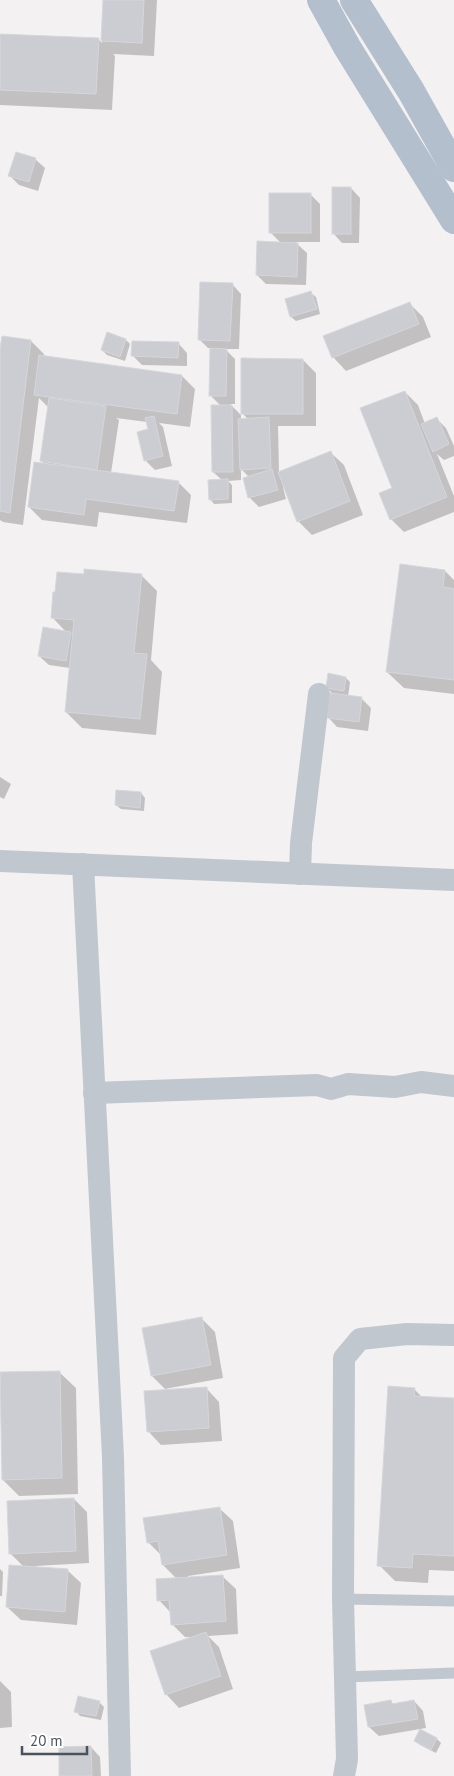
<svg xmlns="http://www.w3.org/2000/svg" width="454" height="1776" font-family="'PT Sans',sans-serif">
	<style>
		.shadow { fill: #0003 }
		.building { fill: #cbcdd3; stroke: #d5d7db }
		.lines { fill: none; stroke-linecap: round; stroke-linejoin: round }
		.lane { stroke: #c0c7ce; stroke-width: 11 }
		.street { stroke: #c0c7ce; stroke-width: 22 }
		.primary { stroke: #b3bfcd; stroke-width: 28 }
	</style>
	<rect width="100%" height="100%" fill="#f3f1f1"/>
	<g class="shadow">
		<polygon points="105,0 157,0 154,56 113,54 115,56 112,110 0,105 0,35 98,39 102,43"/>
		<polygon points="35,159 45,168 38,191 19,185 10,176"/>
		<polygon points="351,188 360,198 359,243 342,243 333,233"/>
		<polygon points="311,195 320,204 320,242 295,242 307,253 306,285 266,284 257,275 281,243 270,232"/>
		<polygon points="232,284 241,294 239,349 225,349 235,359 235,404 230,404 241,415 241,420 249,420 242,413 303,360 316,373 316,426 278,426 279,472 330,452 344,465 363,515 312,535 299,522 285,486 283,487 286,499 259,507 250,498 249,477 241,469 241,480 228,481 232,485 232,503 214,504 210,499 222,480 213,472 221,406 210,395 211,348 208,348 199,339"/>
		<polygon points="311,293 316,297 320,314 296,321 291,317"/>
		<polygon points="410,304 423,317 431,337 346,371 333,357"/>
		<polygon points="108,334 126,340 130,344 125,361 107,355 102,350"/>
		<polygon points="3,338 31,341 44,354 44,357 182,376 195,389 190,427 159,423 163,427 172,466 155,470 145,460 149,430 147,422 116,418 119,420 111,473 178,482 191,495 187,523 99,512 97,527 42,520 29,507 45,464 41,461 49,408 39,398 23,525 3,522 0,520 0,359"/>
		<polygon points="178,343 187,353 187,366 142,365 133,356"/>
		<polygon points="405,392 418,405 425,424 436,418 446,428 454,446 454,456 444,460 437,454 454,496 454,512 404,532 391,519"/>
		<polygon points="445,571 454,580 454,694 404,688 387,672"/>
		<polygon points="85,575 141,575 157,591 151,660 162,672 156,735 82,728 66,712 70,668 49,665 39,656 67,633 52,617 56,594"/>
		<polygon points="346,678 350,682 348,697 362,699 371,708 368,731 337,727 328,717 334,695 327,688"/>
		<polygon points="0,777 11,784 4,799 0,797"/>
		<polygon points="141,793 145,798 144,811 121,809 116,805"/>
		<polygon points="201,1318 215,1332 223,1378 165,1389 152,1376"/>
		<polygon points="59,1372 76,1388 78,1494 19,1496 3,1480"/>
		<polygon points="206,1388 219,1402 222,1441 161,1445 148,1431"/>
		<polygon points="414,1389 423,1398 454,1399 454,1571 429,1570 428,1583 395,1581 379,1565"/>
		<polygon points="74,1499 87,1512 89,1563 36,1566 36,1568 67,1570 81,1583 77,1625 21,1620 7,1607 24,1567 10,1553"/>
		<polygon points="219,1508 233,1521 240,1568 188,1576 188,1578 222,1576 236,1589 238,1634 208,1636 219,1647 233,1689 179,1708 166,1694 195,1637 185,1637 172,1624 171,1613 159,1600 177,1579 163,1565 162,1556 148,1542"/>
		<polygon points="0,1569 3,1572 2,1596 0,1596"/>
		<polygon points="0,1681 11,1692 12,1727 0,1728"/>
		<polygon points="391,1701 394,1705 414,1701 423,1711 426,1728 379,1736 369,1727"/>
		<polygon points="99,1702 104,1707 101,1720 80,1716 76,1711"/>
		<polygon points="420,1730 437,1739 441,1743 436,1753 420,1745 415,1741"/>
		<polygon points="91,1747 100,1757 101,1776 60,1776"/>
	</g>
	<g class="building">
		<polygon points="103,0 144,0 142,43 101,41"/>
		<polygon points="0,34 99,38 96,94 0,90"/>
		<polygon points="16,152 36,158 29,182 8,176"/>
		<rect x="332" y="187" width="19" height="47"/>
		<rect x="269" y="193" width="42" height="40"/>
		<polygon points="257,241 298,243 297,277 256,275"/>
		<polygon points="200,282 233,283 230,341 198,340"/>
		<polygon points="311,291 317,309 290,317 285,299"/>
		<polygon points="410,302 419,324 332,358 323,336"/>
		<polygon points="107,332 126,339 120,357 101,350"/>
		<polygon points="2,336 31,340 10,513 0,511 0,349"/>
		<polygon points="132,341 179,342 178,358 131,356"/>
		<polygon points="210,348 227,349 226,396 209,396"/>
		<polygon points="39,355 182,375 177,414 34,395"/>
		<polygon points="241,358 303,359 303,414 241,414"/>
		<polygon points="405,391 447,497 390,520 379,493 392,488 360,408"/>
		<polygon points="49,398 106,406 97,470 40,461"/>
		<polygon points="211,405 232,405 233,472 212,472"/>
		<polygon points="154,416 163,456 144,461 137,432 148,429 145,418"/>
		<polygon points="269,417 271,468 240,470 238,419"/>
		<polygon points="437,417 449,444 433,452 421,424"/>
		<polygon points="331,451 350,501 297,522 278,472"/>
		<polygon points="34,462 179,481 174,511 86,499 84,515 28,507"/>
		<polygon points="272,469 278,490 248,498 243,478"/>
		<polygon points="228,479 228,499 209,500 208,480"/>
		<polygon points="400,564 445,570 443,587 454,589 454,680 386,672"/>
		<polygon points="84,569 142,574 134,653 147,654 140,719 65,712 74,620 51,618 53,592 55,592 57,572 84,574"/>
		<polygon points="43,627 71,632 66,661 38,656"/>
		<polygon points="328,673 346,677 344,691 326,688"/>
		<polygon points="330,693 362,697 359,722 327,718"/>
		<polygon points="116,790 141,792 140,808 115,805"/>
		<polygon points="202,1317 211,1365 151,1376 142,1328"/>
		<polygon points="60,1371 62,1478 2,1480 0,1372"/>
		<polygon points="388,1386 415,1388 414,1396 454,1398 454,1556 413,1554 412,1568 377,1566"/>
		<polygon points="207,1387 209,1428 147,1432 144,1391"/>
		<polygon points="74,1498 76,1551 9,1554 7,1501"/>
		<polygon points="220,1507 227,1555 162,1565 158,1541 147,1543 143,1518"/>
		<polygon points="9,1565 68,1569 65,1612 6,1607"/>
		<polygon points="223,1575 226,1621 171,1625 169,1600 157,1601 156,1579"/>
		<polygon points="206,1632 221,1676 165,1695 150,1651"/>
		<polygon points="78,1696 100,1701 96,1716 74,1712"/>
		<polygon points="391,1700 392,1704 414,1700 418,1719 368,1727 364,1705"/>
		<polygon points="420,1729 437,1738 431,1750 414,1741"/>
		<polygon points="91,1746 92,1776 59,1776 59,1747"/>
	</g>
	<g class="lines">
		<g class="lane">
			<polyline points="343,1599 454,1601"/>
			<polyline points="345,1677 454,1673"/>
		</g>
		<g class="street">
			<polyline points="0,861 454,880"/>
			<polyline points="83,864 113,1457 120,1776"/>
			<polyline points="300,874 301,843 319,694"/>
			<polyline points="94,1093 317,1085 331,1089 348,1084 395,1087 421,1082 454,1086"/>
			<polyline points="344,1776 347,1759 343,1599 344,1358 360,1339 407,1334 454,1335"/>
		</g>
		<g class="primary">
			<polyline points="321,0 347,47 454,220"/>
			<polyline points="354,0 411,91 454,168"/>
		</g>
	</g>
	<path d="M22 1746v8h65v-8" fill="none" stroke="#4a535d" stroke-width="2.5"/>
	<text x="30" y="1746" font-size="15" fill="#4a535d" stroke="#ffffff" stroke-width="4" paint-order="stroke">20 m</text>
</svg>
